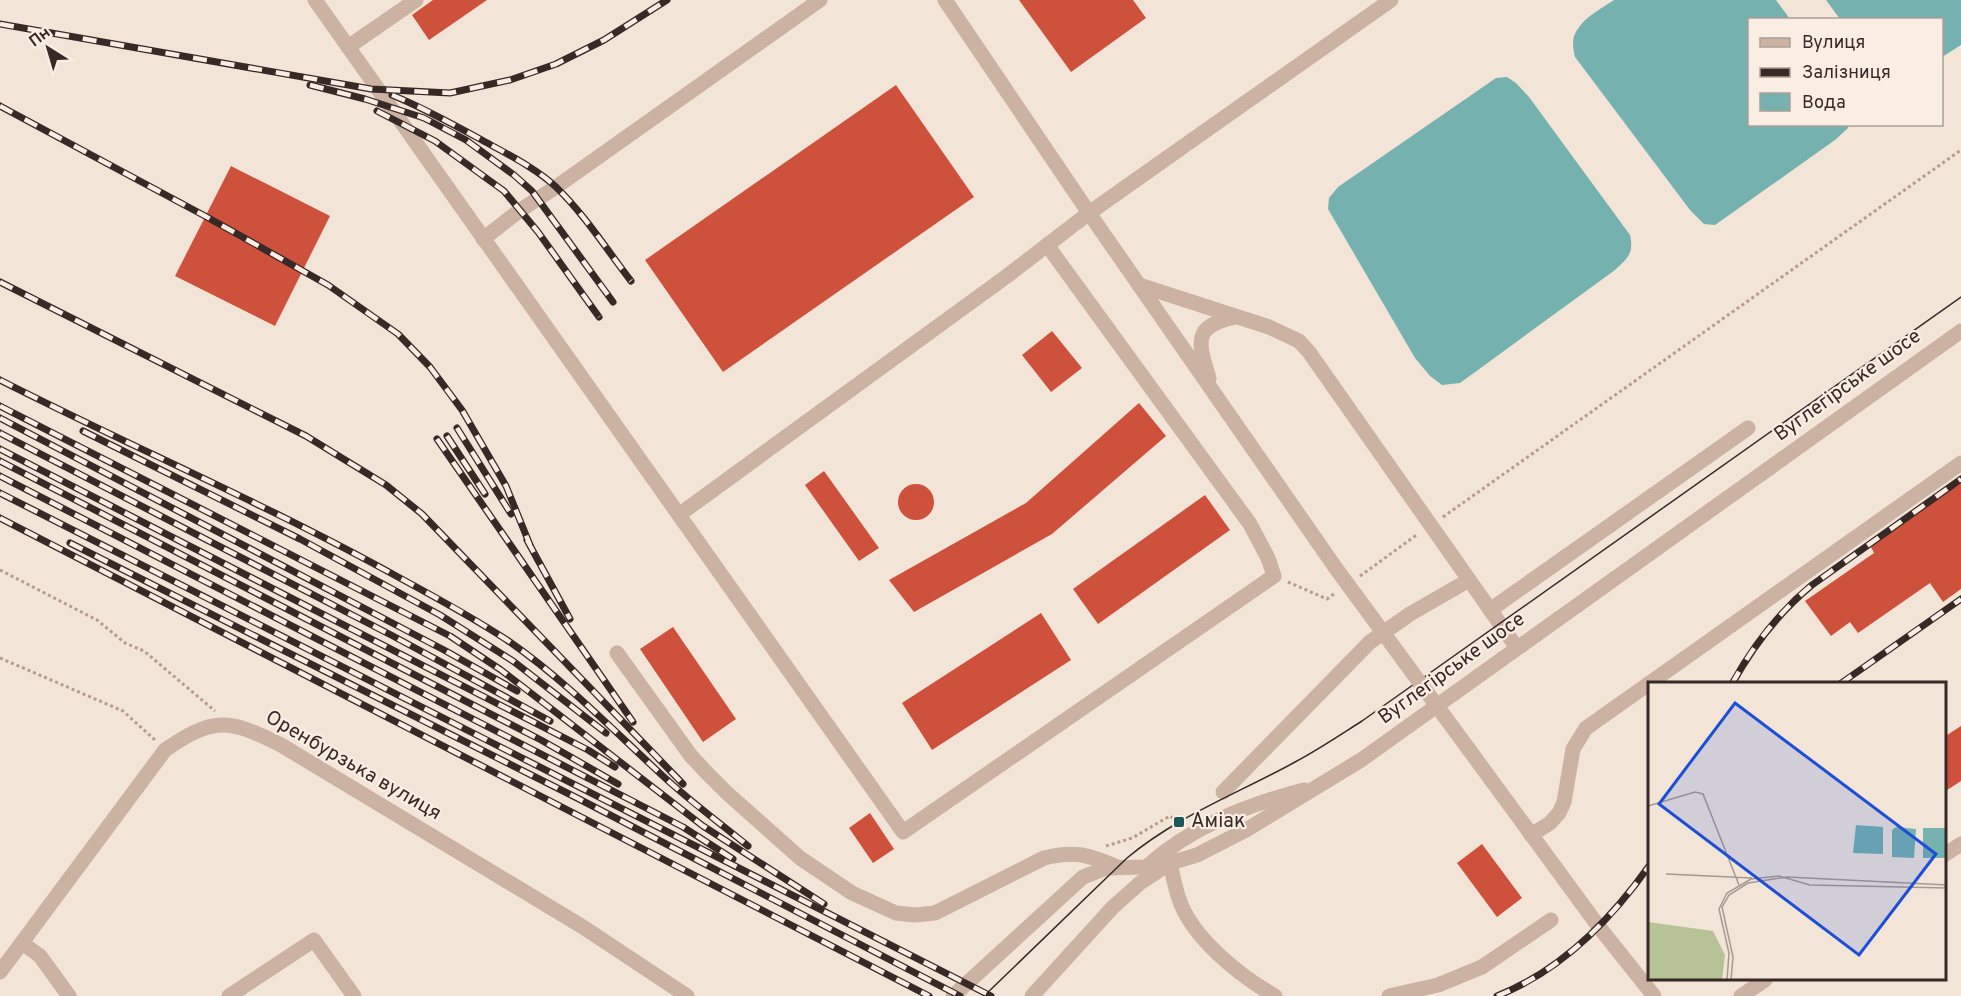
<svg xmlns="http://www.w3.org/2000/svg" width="1961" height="996" font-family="Overpass,sans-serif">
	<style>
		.water { fill: #75b1ae }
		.building { fill: #ce513b }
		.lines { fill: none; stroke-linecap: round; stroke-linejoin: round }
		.path { stroke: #b79c8d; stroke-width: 3; stroke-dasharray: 3 3; stroke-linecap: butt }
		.minor { stroke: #cbb2a3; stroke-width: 15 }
		.tram { stroke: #362926; stroke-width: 1.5 }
		.rail-casing { stroke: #362926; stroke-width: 7 }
		.rail { stroke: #faeee4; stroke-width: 4.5; stroke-dasharray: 14; stroke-linecap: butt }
		.minor-bridge { stroke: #cbb2a3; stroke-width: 15 }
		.poi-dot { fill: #195a58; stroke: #faeee4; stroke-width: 2 }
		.labels { text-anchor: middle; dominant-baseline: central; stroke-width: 4.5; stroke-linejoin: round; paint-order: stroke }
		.street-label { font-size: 20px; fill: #362926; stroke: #faeee4 }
		.poi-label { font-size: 20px; fill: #362926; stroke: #faeee4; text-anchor: start }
		.inset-road { fill: none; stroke: #a79991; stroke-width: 1.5 }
		.view { fill: #1d4ed8; fill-opacity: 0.15; stroke: #1d4ed8; stroke-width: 3 }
		.inset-edge { fill: none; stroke: #362926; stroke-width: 3 }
	</style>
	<rect width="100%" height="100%" fill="#f3e4d8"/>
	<g class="water">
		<path d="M1614 0H1776L1790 19 1750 20V124L1849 125 1848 128 1835 140 1715 225 1704 224 1690 210 1575 57C1574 53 1573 47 1573 42 1575 22 1599 10 1614 0Z"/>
		<polygon points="1826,0 1961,0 1961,45 1942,57 1942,20 1840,19"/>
		<path d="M1507 77 1516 83 1529 97 1630 235C1634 253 1628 258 1615 270L1460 383 1442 385 1430 376 1415 358 1328 209 1329 198 1338 187 1496 78Z"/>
	</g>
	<g class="building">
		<polygon points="433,0 487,0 429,40 412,15"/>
		<polygon points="1019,0 1133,0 1146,18 1071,72"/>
		<polygon points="896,85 974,197 723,372 645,260"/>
		<polygon points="231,166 330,216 275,326 175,276"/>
		<polygon points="1052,331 1082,368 1051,392 1022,355"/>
		<polygon points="1139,403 1166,436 1052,534 914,612 889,580 1026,503"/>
		<polygon points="824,471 879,548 859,561 805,485"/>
		<polygon points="1961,481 1961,589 1943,602 1930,583 1858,633 1850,622 1831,636 1805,601 1874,553 1870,545"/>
		<circle cx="916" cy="502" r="18"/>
		<polygon points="1205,495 1230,530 1098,624 1073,589"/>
		<polygon points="1041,613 1071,660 932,750 902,703"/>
		<polygon points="673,627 736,719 703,742 640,649"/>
		<polygon points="1961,726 1961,781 1944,792 1944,737"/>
		<polygon points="870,813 894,849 873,863 849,828"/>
		<polygon points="1482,844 1522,898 1497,917 1457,863"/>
	</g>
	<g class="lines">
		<g class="path">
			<polyline points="1443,517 1961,150"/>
			<polyline points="0,570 97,620 125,643 144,651 215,711"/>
			<polyline points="1360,576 1418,534"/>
			<polyline points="1288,582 1327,599 1335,593"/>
			<polyline points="0,658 123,711 156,741"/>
			<polyline points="1106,846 1132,838 1170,816 1179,822"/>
		</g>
		<g class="minor">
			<polyline points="315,0 903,832 1274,576 1268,558 1250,524 1047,245"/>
			<polyline points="945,0 1089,213 1335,567"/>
			<polyline points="348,47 416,0"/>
			<polyline points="483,239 519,211 556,187 820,0"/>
			<polyline points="1139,285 1269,327 1299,341 1309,352 1517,648"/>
			<path d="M1209 378C1198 342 1192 326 1236 317"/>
			<polyline points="680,514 1007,276 1089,213 1391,0"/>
			<polyline points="1490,610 1748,428"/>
			<path d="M617 653 691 756 708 774 727 793 800 858 852 893 896 913 915 915 935 913 1044 858C1075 850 1089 855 1117 867"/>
			<polyline points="1470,751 1599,927 1654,996"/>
			<polyline points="1223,792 1370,642 1410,614 1469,580"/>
			<polyline points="1531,835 1550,823 1559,813 1564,802 1573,749 1586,728 1961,463"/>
			<polyline points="1944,855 1961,844"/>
			<path d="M1146 867C1191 827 1246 805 1304 790"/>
			<polyline points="22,943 40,956 69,996"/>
			<path d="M0 972 165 750C214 716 229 719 281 745L583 927 687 996"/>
			<polyline points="229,996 314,940 354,996"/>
			<polyline points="953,996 1083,877 1106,868 1146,867 1170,863 1197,855 1246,830 1361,760 1961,331"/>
			<path d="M1032 996 1113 907 1140 883 1170 863C1173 875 1175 888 1179 899 1192 938 1240 976 1275 996"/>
			<polyline points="1389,996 1438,985 1482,967 1551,920"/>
			<polyline points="1741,996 1765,980"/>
		</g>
		<path class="tram" d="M984 996 1127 858C1177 816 1239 793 1295 762 1318 750 1340 735 1362 721L1961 297"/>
		<g class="rail-casing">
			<g id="rail">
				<polyline points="0,24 371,89 450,93 510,80 556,64 604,40 667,0"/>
				<polyline points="310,85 365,99 424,118 466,140 514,175 532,191 613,302"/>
				<path d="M392 95C426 109 458 127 491 145 513 157 538 170 556 187 585 215 607 250 631 281"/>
				<polyline points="0,106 205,216 328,285 398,334 430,367 462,410 506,486 530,545"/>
				<polyline points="377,111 435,141 504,191 538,232 599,317"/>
				<polyline points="0,282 306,436 386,485 422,514 683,784"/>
				<path d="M0 380C132 447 268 505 398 577 435 597 472 617 507 640 565 680 613 730 664 777 691 802 720 823 748 846"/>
				<polyline points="0,406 450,636 501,670 703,826 824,904"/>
				<polyline points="0,418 444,650 517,691"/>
				<polyline points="457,428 511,514"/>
				<polyline points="83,431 300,539 440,615 513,661 606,733"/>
				<polyline points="0,433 393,636 550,721"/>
				<polyline points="447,436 485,494"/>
				<polyline points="437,439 633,722"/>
				<polyline points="0,449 588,750 615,767"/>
				<polyline points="0,461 541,740 618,784"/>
				<polyline points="0,476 683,827 733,859"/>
				<polyline points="0,493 991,996"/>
				<polyline points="0,518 929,996"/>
				<polyline points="527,540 570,619"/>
				<polyline points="70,543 581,800 960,996"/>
				<path d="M1732 684C1753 646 1778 613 1812 585L1961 479"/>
				<polyline points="1840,684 1961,599"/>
				<path d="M1497 996C1560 971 1610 921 1649 866"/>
			</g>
		</g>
		<use href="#rail" class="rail"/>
		<polyline class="minor-bridge" points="1335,567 1470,751"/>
	</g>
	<rect class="poi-dot" x="1173" y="816" width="12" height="12" rx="3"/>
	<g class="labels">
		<g class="street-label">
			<text transform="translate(1848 386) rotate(-36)">Вуглегірське шосе</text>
			<text transform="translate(1452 669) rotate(-36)">Вуглегірське шосе</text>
			<text transform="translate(353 766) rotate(30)">Оренбурзька вулиця</text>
		</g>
		<g class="poi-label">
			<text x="1191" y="822">Аміак</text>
		</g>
	</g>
	<g transform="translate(1648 682)">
		<rect width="298" height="298" fill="#f3e4d8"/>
		<path d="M0 240 65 249 77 273 74 298H0Z" fill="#b8c297"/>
		<path d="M208 143 235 145V172L205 171ZM248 145 268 147 266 176 244 175V148ZM275 146H298V176H275Z" fill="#75b1ae"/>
		<path class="inset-road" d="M0 124 47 110 55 112 91 203M18 192 104 196M79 298 81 271 71 227 79 211 103 197 131 194 162 203 299 206M83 298 85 275 74 225 81 213 100 201 139 195 299 203"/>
		<path class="view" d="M87 21 288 172 211 273 11 122Z"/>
		<rect width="298" height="298" class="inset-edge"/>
	</g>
	<rect x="1748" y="18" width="195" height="108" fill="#faeee4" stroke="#ac9f98" stroke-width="1.5"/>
	<rect x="1760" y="38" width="30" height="9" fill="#cbb2a3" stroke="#ac9f98" stroke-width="1.5"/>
	<text x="1802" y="48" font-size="18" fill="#362926">Вулиця</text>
	<rect x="1760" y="68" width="30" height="9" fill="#362926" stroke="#ac9f98" stroke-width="1.5"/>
	<text x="1802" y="78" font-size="18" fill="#362926">Залізниця</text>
	<rect x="1760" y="93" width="30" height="18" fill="#75b1ae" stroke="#ac9f98" stroke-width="1.5"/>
	<text x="1802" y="108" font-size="18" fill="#362926">Вода</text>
	<g transform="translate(48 48) rotate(323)" stroke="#faeee4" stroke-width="4.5" paint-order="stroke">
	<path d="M0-4.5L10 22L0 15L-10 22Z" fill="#362926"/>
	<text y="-9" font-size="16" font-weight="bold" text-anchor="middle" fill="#362926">Пн</text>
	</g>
</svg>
